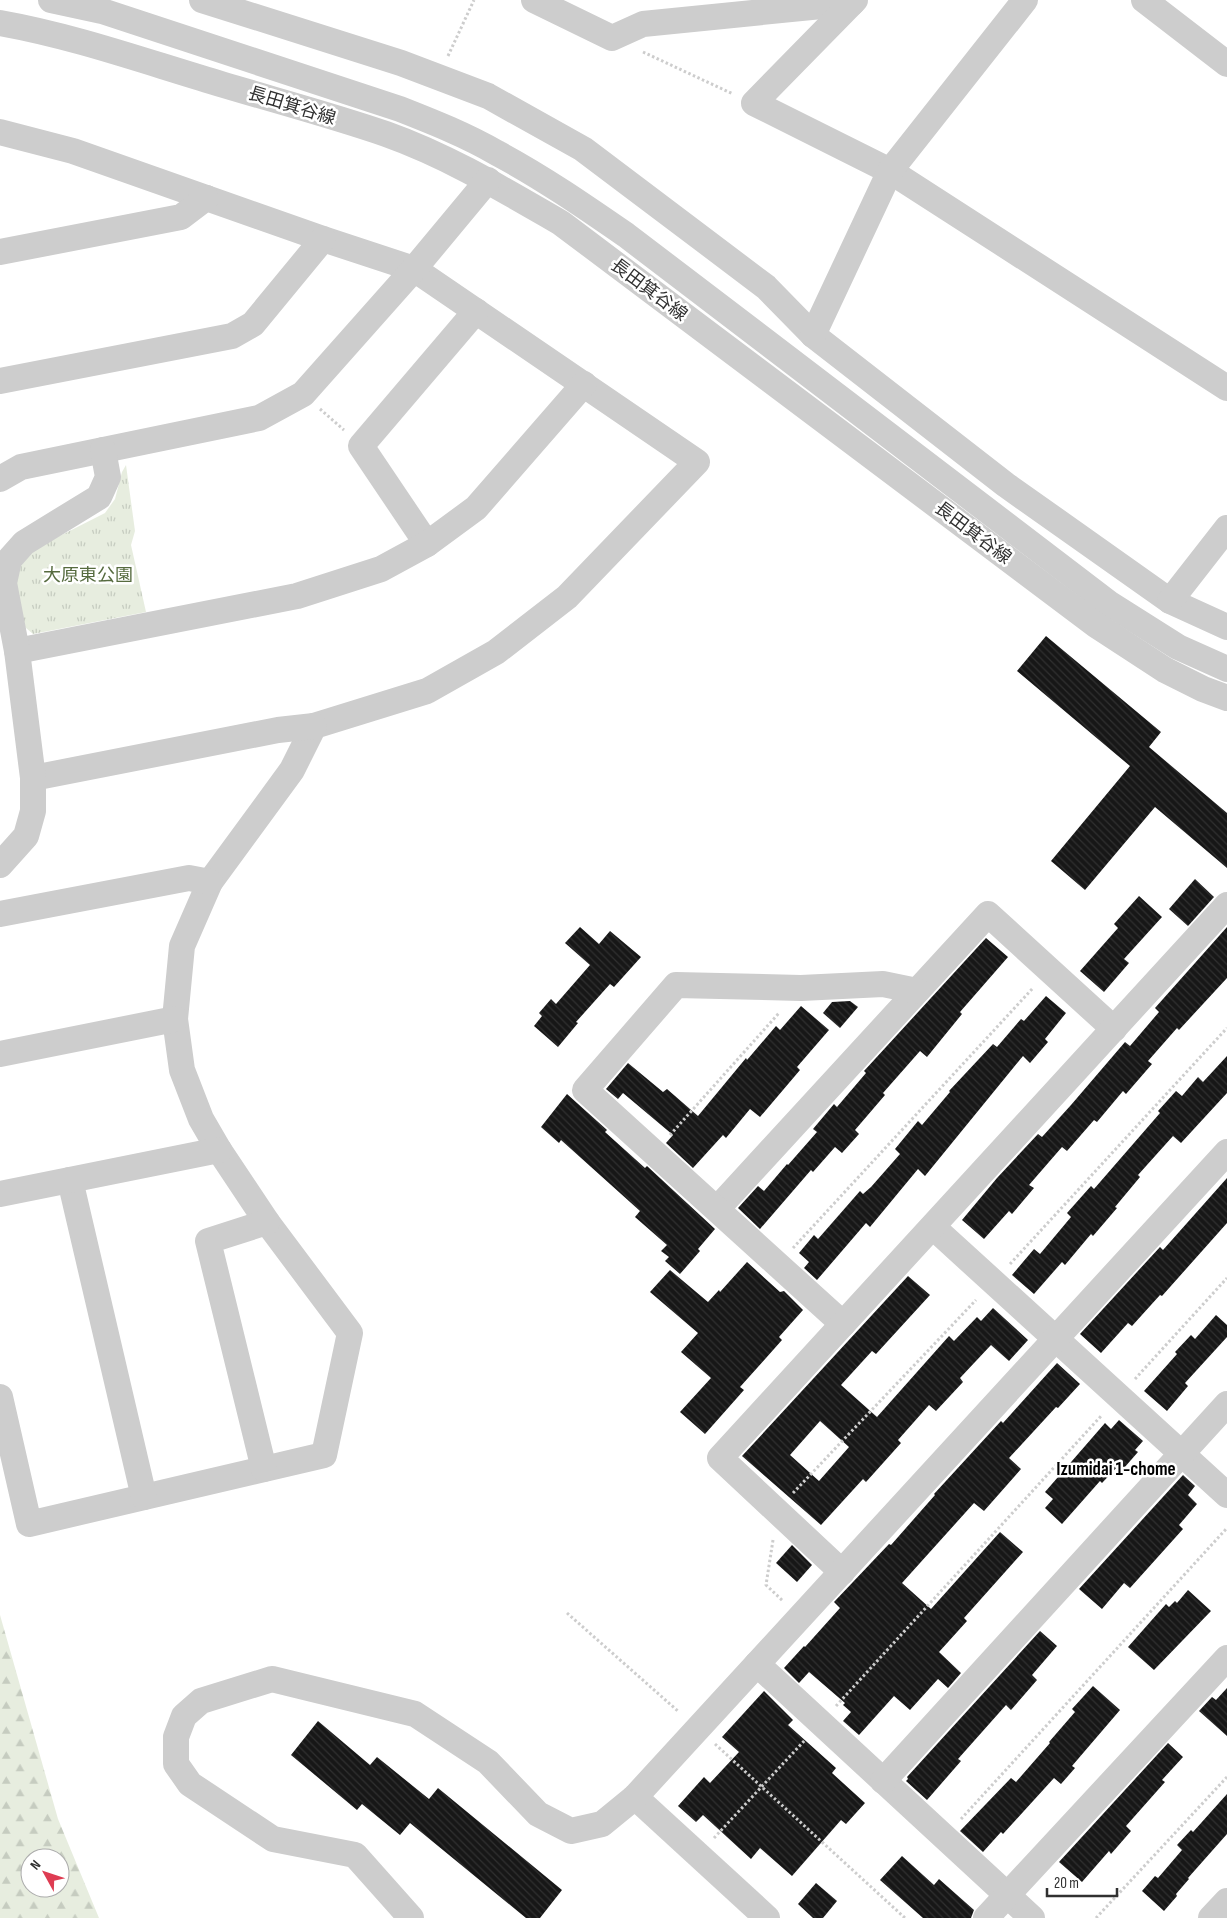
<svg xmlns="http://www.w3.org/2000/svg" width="1227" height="1918" font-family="'Sofia Sans Condensed','Noto Sans JP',sans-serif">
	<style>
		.forest { fill: url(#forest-firs); fill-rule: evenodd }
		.park { fill: url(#park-tufts) }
		.building { fill: url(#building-back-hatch); fill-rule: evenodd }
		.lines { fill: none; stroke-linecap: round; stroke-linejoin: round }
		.path { stroke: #cdcdcd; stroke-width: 3; stroke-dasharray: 2.5 2.5; stroke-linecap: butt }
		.minor { stroke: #cdcdcd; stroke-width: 26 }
		.labels { text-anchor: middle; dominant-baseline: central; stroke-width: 5; stroke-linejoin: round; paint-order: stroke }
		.street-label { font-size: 18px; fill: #303030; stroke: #fff }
		.park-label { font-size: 18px; fill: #566b3f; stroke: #fff }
		.neighbourhood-label { font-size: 19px; font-weight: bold; fill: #000; stroke: #fff }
	</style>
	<defs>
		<pattern id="forest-firs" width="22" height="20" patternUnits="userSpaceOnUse" patternTransform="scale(1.25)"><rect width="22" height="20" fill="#e7eddf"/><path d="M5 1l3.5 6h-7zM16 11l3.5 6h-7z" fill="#c6ccc0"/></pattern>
		<pattern id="park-tufts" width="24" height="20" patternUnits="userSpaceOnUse" patternTransform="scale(1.25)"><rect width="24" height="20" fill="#e7eddf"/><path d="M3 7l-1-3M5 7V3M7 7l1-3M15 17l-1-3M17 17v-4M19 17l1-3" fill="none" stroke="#c6ccc0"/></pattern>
		<pattern id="building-back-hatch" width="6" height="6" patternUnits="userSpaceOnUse" patternTransform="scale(1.25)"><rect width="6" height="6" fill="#171717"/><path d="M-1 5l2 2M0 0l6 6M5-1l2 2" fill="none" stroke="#303030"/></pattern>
	</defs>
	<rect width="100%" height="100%" fill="#fff"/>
	<path class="forest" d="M0 1615 58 1819 99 1918H0ZM30 1858H60V1888H30Z"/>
	<polygon class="park" points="126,465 135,531 131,545 146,612 33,634 19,622 16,586 19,566 32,550 105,513 115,499 122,472"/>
	<g class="building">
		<polygon points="1046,636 1161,732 1149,747 1227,813 1227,868 1155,807 1085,890 1051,861 1130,766 1017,671"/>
		<polygon points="1195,879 1214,897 1188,926 1169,909"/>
		<polygon points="1139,896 1162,917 1124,959 1129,963 1104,992 1080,971 1118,928 1114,924"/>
		<polygon points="580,927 599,944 610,931 641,957 614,987 610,984 576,1022 578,1023 558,1047 534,1026 542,1016 539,1013 551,999 556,1004 590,965 565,943"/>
		<polygon points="1227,927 1227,978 1179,1030 1177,1028 1148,1061 1152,1064 1126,1094 1123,1091 1097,1122 1094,1120 1067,1151 1062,1147 1029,1185 1034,1188 1012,1214 1009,1211 984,1239 962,1220 997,1178 1038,1134 1042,1137 1071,1105 1125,1042 1130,1046 1159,1012 1155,1008"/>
		<polygon points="986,938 1008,957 960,1012 962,1014 927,1057 920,1051 883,1093 885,1095 855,1130 859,1134 842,1153 835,1147 813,1172 811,1170 760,1229 738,1208 758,1186 764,1191 787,1164 788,1165 817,1132 813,1129 834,1104 837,1107 866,1073 864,1071"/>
		<polygon points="1046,996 1066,1013 1045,1039 1048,1042 1030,1063 1023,1056 925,1176 918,1169 870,1227 866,1223 817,1280 804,1268 809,1262 799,1253 814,1235 818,1239 860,1191 863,1194 871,1187 900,1154 895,1149 918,1121 922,1125 950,1092 949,1091 993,1044 997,1047 1021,1019 1024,1021"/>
		<polygon points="850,1001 858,1007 840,1028 823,1013 832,1002"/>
		<polygon points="801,1006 829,1030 797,1067 800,1070 760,1117 750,1109 726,1138 723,1135 693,1168 666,1143 673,1135 623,1093 618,1099 606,1089 628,1063 663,1092 667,1089 698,1116 746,1058 747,1060 776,1026 780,1030"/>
		<polygon points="1227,1056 1227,1093 1181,1143 1173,1136 1138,1175 1140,1177 1115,1207 1117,1208 1093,1236 1091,1234 1065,1265 1062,1262 1034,1294 1012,1275 1034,1249 1040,1254 1071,1217 1067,1213 1091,1186 1094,1189 1160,1113 1158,1111 1176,1091 1182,1096 1198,1077 1203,1082"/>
		<polygon points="567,1094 607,1130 605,1132 645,1168 647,1166 715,1229 698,1249 700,1251 680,1274 665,1261 669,1257 661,1251 667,1245 635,1217 640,1211 561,1140 559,1143 541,1127"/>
		<polygon points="1227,1178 1227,1223 1162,1296 1160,1295 1132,1326 1128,1323 1101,1353 1080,1334 1160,1247 1163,1250"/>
		<polygon points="747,1262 780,1292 784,1291 803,1310 779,1337 782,1340 740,1387 744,1390 705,1434 680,1412 711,1378 681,1352 698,1333 650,1292 670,1270 708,1302 719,1290 720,1292"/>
		<path d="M908 1276 930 1295 876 1354 872 1351 841 1385 877 1417 949 1336 954 1341 977 1317 981 1321 993 1308 1028 1340 1009 1361 991 1345 960 1378 963 1382 936 1411 929 1405 898 1440 901 1443 866 1482 863 1479 821 1525 742 1456ZM820 1421 849 1447 819 1481 790 1455Z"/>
		<polygon points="1216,1315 1227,1325 1227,1337 1185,1383 1188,1386 1167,1411 1144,1391 1177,1354 1175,1352 1191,1335 1195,1339"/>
		<polygon points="1057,1363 1080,1384 1058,1408 1056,1407 1009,1458 1021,1469 984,1511 974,1503 902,1583 931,1609 1000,1532 1023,1552 964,1618 967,1621 939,1652 961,1673 948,1688 938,1679 910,1710 894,1696 859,1735 843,1721 851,1712 843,1705 845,1703 809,1672 799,1683 784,1668 804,1646 805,1647 840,1608 834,1602 889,1544 891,1545 935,1495 934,1494 1001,1421 1003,1423"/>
		<polygon points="1119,1420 1143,1441 1135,1450 1138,1452 1124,1468 1120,1464 1102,1483 1100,1481 1062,1524 1045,1508 1053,1499 1045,1492 1105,1423 1111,1429"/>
		<polygon points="1183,1475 1195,1486 1188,1495 1197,1504 1179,1525 1183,1529 1130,1588 1124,1583 1102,1609 1079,1589"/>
		<polygon points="792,1545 812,1565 797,1582 776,1563"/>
		<polygon points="1188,1590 1211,1611 1154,1670 1128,1647 1166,1604 1169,1607 1175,1601 1177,1603"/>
		<polygon points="1040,1631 1057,1646 1032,1675 1037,1680 1011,1710 1006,1705 958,1759 961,1761 927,1800 906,1781 908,1779 907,1777"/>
		<polygon points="1093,1686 1120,1710 1072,1766 1075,1768 1061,1784 1054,1778 1003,1834 1001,1832 983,1852 960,1831 1011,1778 1016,1782 1050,1743 1049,1742 1075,1712 1072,1709"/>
		<polygon points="1227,1688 1227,1736 1199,1711 1212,1697 1216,1700"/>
		<polygon points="764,1691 793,1720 788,1725 836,1768 832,1773 865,1803 846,1824 841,1820 792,1876 760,1848 751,1859 703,1815 696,1822 678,1806 704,1777 710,1783 739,1752 722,1737"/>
		<polygon points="318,1721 370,1765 377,1757 429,1799 438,1788 562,1890 540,1918 526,1918 410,1823 400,1835 362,1804 357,1810 291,1755"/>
		<polygon points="1168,1743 1183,1757 1162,1780 1165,1782 1126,1826 1131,1831 1111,1854 1109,1851 1082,1882 1059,1862"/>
		<polygon points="1227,1794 1227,1834 1188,1878 1189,1879 1176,1894 1177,1896 1164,1911 1142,1891 1155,1876 1158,1878 1182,1850 1177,1845 1191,1830 1193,1832"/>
		<polygon points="902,1856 934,1885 939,1879 974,1910 971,1918 923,1918 880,1880"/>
		<polygon points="816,1883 837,1901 823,1918 813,1918 798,1904"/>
	</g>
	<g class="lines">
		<g class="path">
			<polyline points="643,52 733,94"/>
			<polyline points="448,56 474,0"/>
			<polyline points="320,409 344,430"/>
			<polyline points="670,1135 779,1013"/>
			<polyline points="793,1248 1033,988"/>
			<polyline points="1010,1264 1227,1028"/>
			<polyline points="1135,1379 1227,1278"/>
			<polyline points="793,1493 976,1300"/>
			<polyline points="773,1540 766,1585 783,1601"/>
			<polyline points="567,1613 679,1712"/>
			<polyline points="836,1706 1102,1415"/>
			<polyline points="715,1744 905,1918"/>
			<polyline points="961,1819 1227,1528"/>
			<polyline points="714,1838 805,1740"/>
			<polyline points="1096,1918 1227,1777"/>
		</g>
		<g class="minor">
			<path d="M51 0 102 11 400 109C433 122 466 135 497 153 542 177 584 206 626 235L1110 604 1178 647 1227 669"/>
			<polyline points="202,0 401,63 488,96 583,149 766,287 813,335 1006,485 1170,601 1227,627"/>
			<polyline points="534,0 612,38 643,24 852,3"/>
			<polyline points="855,0 754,103 890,171 1227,388"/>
			<polyline points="1144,0 1227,64"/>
			<path d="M0 23C68 35 135 58 201 78 262 97 325 113 386 134 448 156 504 190 561 223L1096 625 1165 670 1203 689 1227 698"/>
			<polyline points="0,132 73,151 323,239 414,269 697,462 567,597 496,652 427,691 314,726 292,770 210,882 182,946 175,1019 182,1070 201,1119 219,1150 267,1222 350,1333 324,1455 29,1524 0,1397"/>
			<polyline points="0,252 181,217 206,198"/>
			<polyline points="813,335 890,171 1025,0"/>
			<polyline points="0,381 232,336 253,324 323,239"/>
			<polyline points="0,479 21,467 259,418 303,394 414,269 488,180"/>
			<polyline points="427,544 361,446 476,311"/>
			<polyline points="1170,601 1227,528"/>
			<polyline points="17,651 297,596 381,569 427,544 476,508 584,384"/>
			<polyline points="33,778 278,730 314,726"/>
			<polyline points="0,865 26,836 33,811 33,778 17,651 4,583 9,560 24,543 99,497 108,477 103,450"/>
			<polyline points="0,914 189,878 210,882"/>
			<polyline points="0,1054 175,1019"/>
			<polyline points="70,1180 144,1497"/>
			<polyline points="0,1194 219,1150"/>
			<polyline points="717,1209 988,914 1114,1029"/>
			<polyline points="933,1227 1227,1495"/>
			<polyline points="843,1324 585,1090 676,985 801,988 883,984 917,991"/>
			<polyline points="264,1469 208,1241 267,1222"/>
			<polyline points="842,1572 720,1458 1227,905"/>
			<polyline points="757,1664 1032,1918"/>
			<polyline points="883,1781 1227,1404"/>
			<polyline points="635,1797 767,1918"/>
			<polyline points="411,1918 355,1855 273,1839 190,1784 176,1764 176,1737 184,1716 201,1701 272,1679 415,1714 488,1762 538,1814 571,1831 602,1824 635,1797 1227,1152"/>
			<polyline points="986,1918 1227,1658"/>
			<polyline points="1211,1918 1227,1901"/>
		</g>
	</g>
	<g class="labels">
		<g class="street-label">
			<text transform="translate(292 106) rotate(17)">長田箕谷線</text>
			<text transform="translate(649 290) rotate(37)">長田箕谷線</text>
			<text transform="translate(973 533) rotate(37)">長田箕谷線</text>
		</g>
		<g class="park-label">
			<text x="88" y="575">大原東公園</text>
		</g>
		<g class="neighbourhood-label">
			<text x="1116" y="1469">Izumidai 1-chome</text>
		</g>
	</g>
	<g transform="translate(45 1873) rotate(310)"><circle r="24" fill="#ffffff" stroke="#acacac"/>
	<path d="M0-4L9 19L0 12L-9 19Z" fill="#de3c52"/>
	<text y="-8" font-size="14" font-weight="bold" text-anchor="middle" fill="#303030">N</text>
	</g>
	<path d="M1047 1888v8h70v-8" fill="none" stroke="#303030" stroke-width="2.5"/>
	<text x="1054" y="1888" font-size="15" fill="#303030" stroke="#ffffff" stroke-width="4" paint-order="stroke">20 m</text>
</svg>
